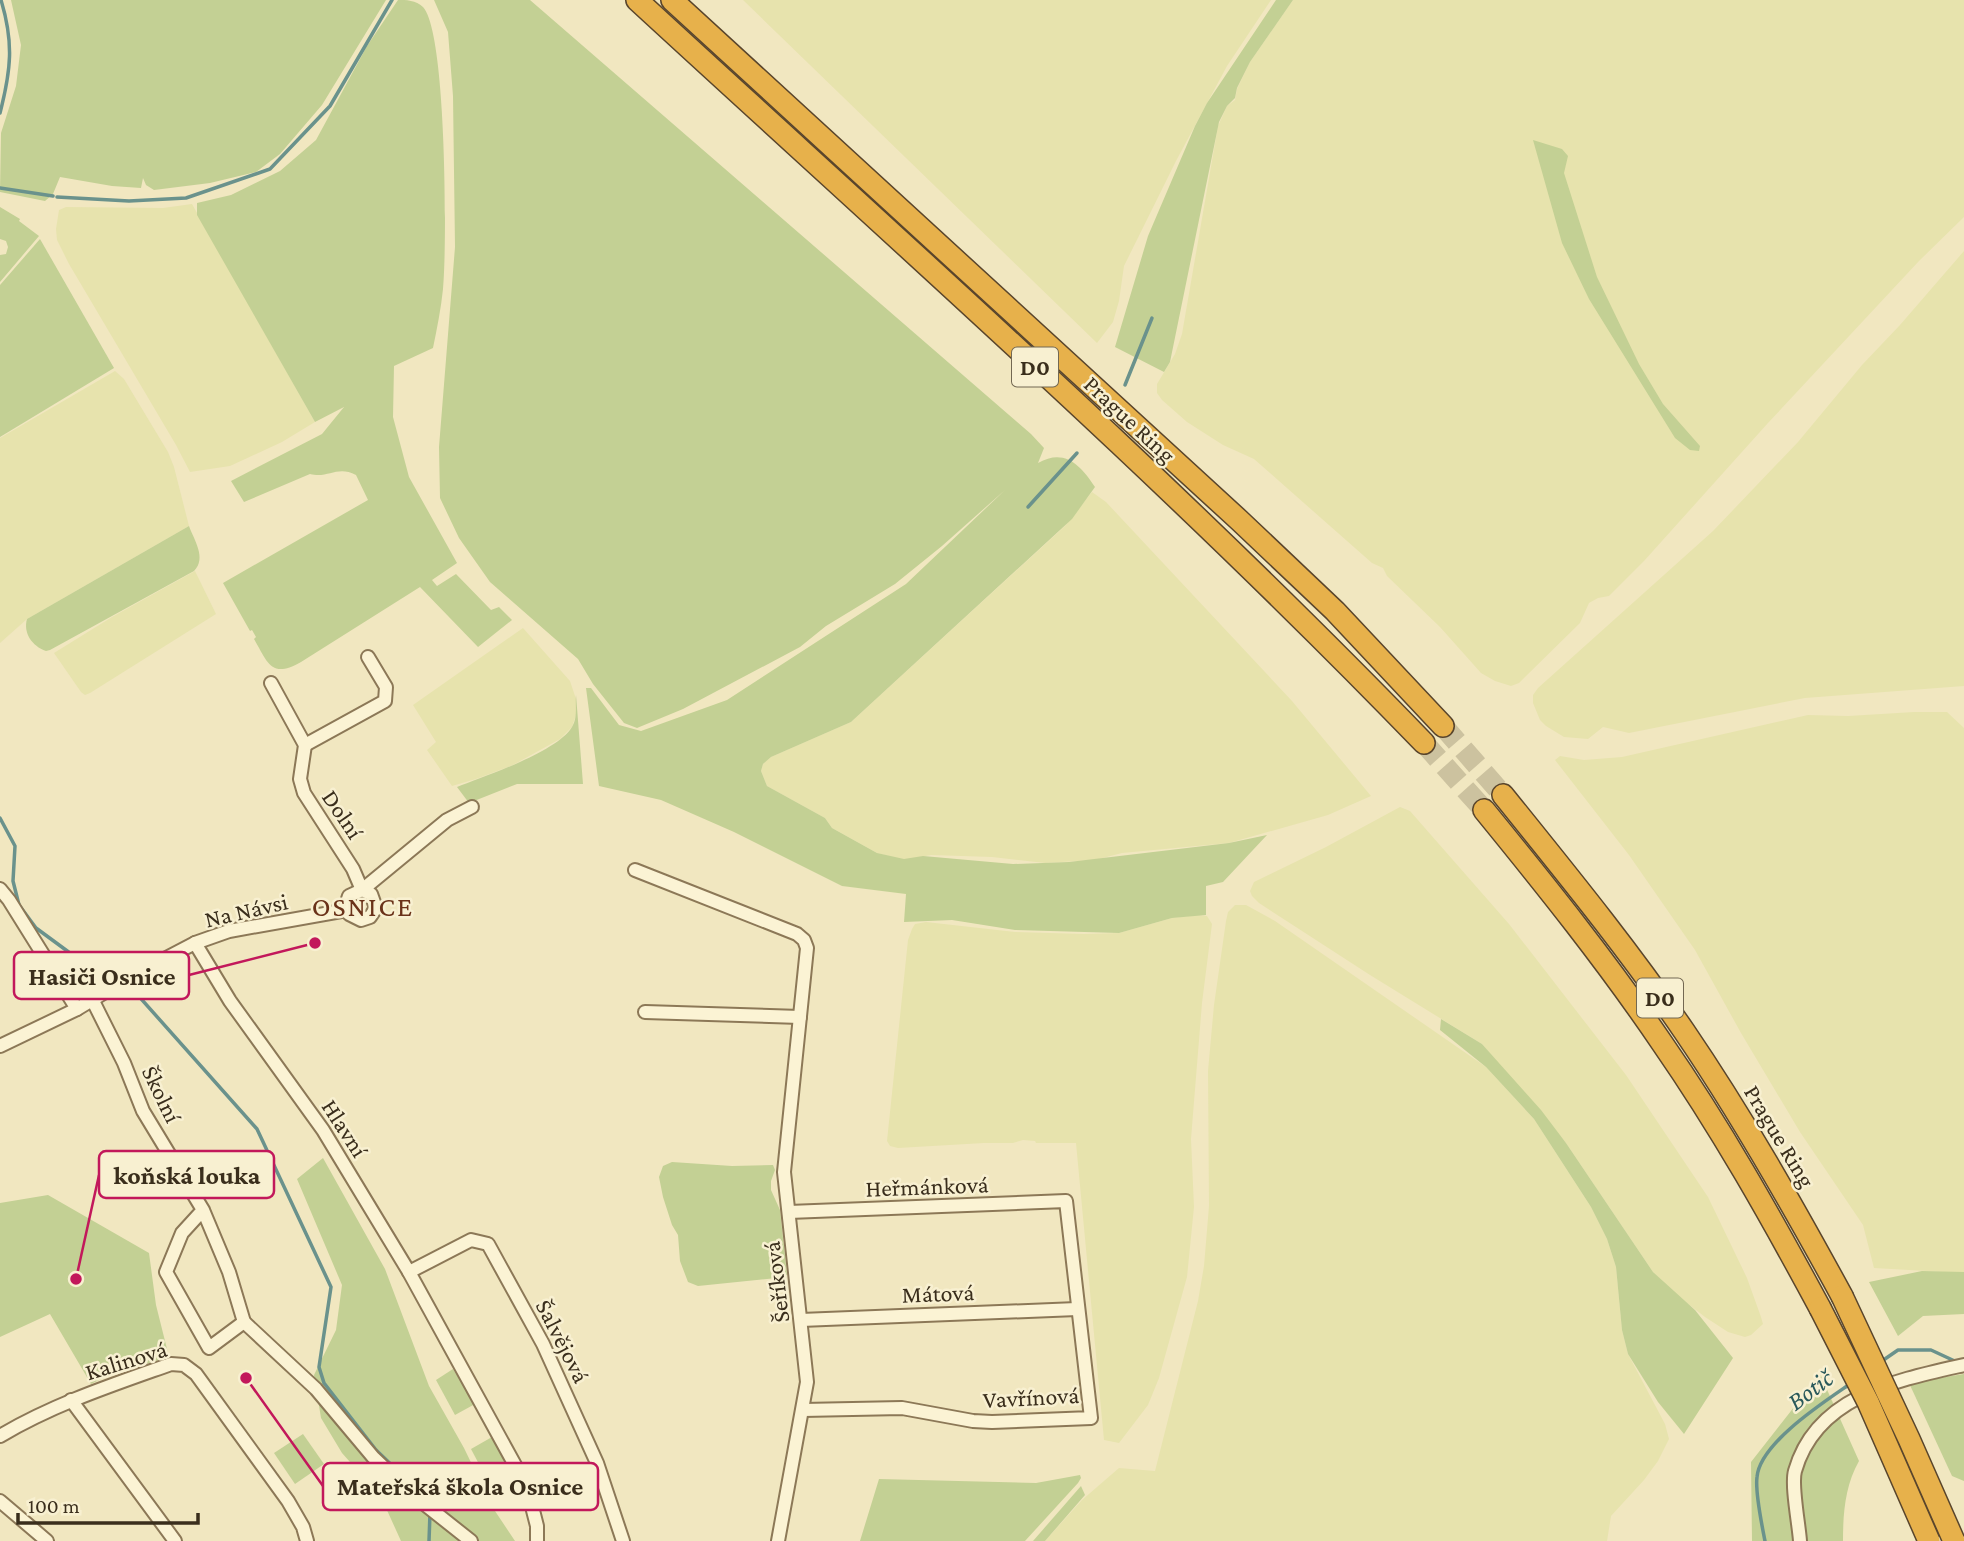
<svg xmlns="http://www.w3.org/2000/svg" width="1964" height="1541" font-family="'Crimson Pro',serif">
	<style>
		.farmland { fill: #e7e3ad }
		.green { fill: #c3d094 }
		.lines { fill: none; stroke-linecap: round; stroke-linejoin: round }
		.stream { stroke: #6a928c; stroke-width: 3.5 }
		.motorway-tunnel { stroke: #ccc29f; stroke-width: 21; stroke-dasharray: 21 10; stroke-linecap: butt }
		.minor-casing { stroke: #8c7857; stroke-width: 16 }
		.motorway-casing { stroke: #59452c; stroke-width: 24 }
		.minor { stroke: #fbf3d4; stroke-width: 12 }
		.motorway { stroke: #e7b14b; stroke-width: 21 }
		.motorway-bridge-casing { stroke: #59452c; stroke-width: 24; stroke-linecap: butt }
		.motorway-bridge { stroke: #e7b14b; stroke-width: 21 }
		.labels { text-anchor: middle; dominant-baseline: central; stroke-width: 5; stroke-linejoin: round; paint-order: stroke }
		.shield { fill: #f8f0d1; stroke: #736852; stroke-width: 2 }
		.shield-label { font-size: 23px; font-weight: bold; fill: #3a2e1c }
		.street-label { font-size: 24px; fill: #3a2e1c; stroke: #f8f0d1 }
		.water-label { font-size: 26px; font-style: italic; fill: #2a595b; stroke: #f8f0d1 }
		.quarter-label { font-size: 28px; letter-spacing: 2px; fill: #6a3219; stroke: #f8f0d1 }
		.leader { fill: none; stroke: #c2185b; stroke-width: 2.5 }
		.callout-dot { fill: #c2185b; stroke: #f8f0d1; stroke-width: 2.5 }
		.callout { fill: #f8f0d1; stroke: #c2185b; stroke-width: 2.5 }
		.callout-label { font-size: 26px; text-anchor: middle; font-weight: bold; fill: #3a2e1c }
	</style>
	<rect width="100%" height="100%" fill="#f1e7c0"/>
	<g class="farmland">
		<polygon points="743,0 1271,0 1227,66 1176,161 1124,266 1119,301 1113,322 1097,343"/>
		<polygon points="1293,0 1964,0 1964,217 1919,261 1768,423 1644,561 1609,596 1598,598 1589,603 1580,623 1519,683 1511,686 1495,681 1481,673 1440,627 1387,576 1383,568 1372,563 1254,459 1223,445 1187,422 1162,400 1157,393 1157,384 1175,354 1182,334 1218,126 1227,106 1235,100 1237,89 1250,62"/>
		<polygon points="192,204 315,422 282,442 230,466 190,472 176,445 69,264 57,240 56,229 59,210 66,207 163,208"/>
		<polygon points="1964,251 1964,686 1805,698 1629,733 1603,727 1588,739 1564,737 1546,726 1540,720 1533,703 1533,695 1538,688 1713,531 1798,442 1862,365 1900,325"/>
		<polygon points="115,371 124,379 168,452 174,467 189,526 27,619 0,643 0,438"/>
		<polygon points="1092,492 1106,502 1292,701 1371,796 1328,815 1229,843 1122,853 1095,860 1045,863 992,857 931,855 904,860 877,853 832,828 825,818 767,786 761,771 763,764 771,757 851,722 1065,526"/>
		<polygon points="195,571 216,614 90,693 85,695 81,692 54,653 112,617"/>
		<polygon points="523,628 570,681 576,699 576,715 572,727 560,739 513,765 476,779 452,786 427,750 436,742 413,705"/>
		<polygon points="1914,712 1947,712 1964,728 1964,1272 1962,1273 1874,1268 1863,1225 1800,1132 1741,1033 1695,950 1629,855 1555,760 1560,756 1584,760 1622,757 1808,715 1848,716"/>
		<polygon points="1400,807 1410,811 1509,924 1626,1075 1708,1197 1747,1278 1761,1317 1763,1324 1751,1335 1745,1337 1728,1332 1705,1317 1678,1296 1653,1272 1566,1143 1482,1044 1370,975 1259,903 1252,896 1250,891 1254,882 1326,847"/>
		<polygon points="1235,905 1246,905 1275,921 1486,1067 1534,1119 1591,1207 1607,1239 1616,1267 1622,1330 1628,1354 1665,1424 1669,1439 1658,1461 1644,1480 1611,1516 1607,1541 1045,1541 1082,1500 1119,1468 1155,1471 1198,1301 1204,1266 1209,1206 1208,1071 1214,1005 1226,921 1228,912"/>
		<polygon points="1198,915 1207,916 1212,924 1202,1003 1191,1139 1194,1207 1187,1277 1159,1378 1148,1405 1119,1443 1104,1440 1076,1143 1036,1143 1035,1141 1023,1140 1013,1143 984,1143 898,1148 890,1146 887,1141 908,940 912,929 915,924 926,922 1015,932 1084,934 1119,933 1172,918"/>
	</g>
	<g class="green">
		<polygon points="11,0 386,0 322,105 280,154 256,172 210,183 154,190 146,185 143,178 141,188 112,186 60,177 53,194 45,201 0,192 1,133 16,86 21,45"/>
		<path d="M398 0C406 0 416 0 423 7 447 33 447 246 443 289 441 309 437 328 433 348L394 366 393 417 409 477 457 563 432 580 437 586 456 574 491 610 499 607 512 620 478 647 420 587 301 662C271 679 268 663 254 639L256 637 252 630 250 631 223 583 368 500 356 475C337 465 328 479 310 474L244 502 231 481 322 434 344 407 315 422 197 215V203L231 195 280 171 316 140 367 46Z"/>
		<path d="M434 0H530L1031 434 1044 448 1038 463C1064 448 1080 464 1095 487L1072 519 851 722 771 757 763 764 761 771 767 786 825 818 832 828 877 853 904 859 923 856 1013 864 1069 862 1229 843 1267 835 1223 882 1206 886V915L1172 918 1119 933 1015 930 952 920 904 922 906 894 842 886 734 832 661 800 599 786 586 688H591L619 725 641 731 727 700 906 584 1005 490 942 546 895 584 826 626 800 647 683 709 637 728 624 723 593 684 578 659 490 582 459 538 440 498 439 447 455 247 453 96 448 32Z"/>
		<polygon points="1276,0 1293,0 1250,62 1237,88 1235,98 1227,106 1219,122 1170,362 1164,372 1115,347 1148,236 1195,126 1207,103"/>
		<polygon points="1533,140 1562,149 1568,156 1564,173 1597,277 1639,364 1663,404 1700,446 1699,451 1690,450 1675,438 1589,299 1562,243"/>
		<polygon points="0,207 20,219 19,221 39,236 0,282 0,255 6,254 8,247 6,241 0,239"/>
		<polygon points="40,239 114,368 0,437 0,285"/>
		<path d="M189 526C194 540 207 558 194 571L50 650 46 651C32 646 23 633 27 619Z"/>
		<path d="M576 695 583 784H517L469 803 457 787C485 776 557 752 572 727 578 717 575 705 576 695Z"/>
		<polygon points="1441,1019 1482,1044 1541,1110 1566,1143 1653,1272 1695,1310 1733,1358 1684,1434 1658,1402 1628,1354 1622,1330 1616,1267 1607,1239 1591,1207 1534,1119 1486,1067 1440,1030"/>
		<polygon points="323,1158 385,1269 429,1386 464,1448 493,1508 515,1541 401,1541 381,1497 342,1453 321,1418 314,1375 336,1330 342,1285 297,1179"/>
		<polygon points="672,1162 732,1166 773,1165 775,1170 771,1181 771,1190 780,1210 787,1275 777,1278 698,1286 688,1282 680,1261 678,1235 672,1225 663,1197 659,1177 663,1166"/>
		<polygon points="48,1195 149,1253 156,1305 169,1357 109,1375 91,1384 50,1314 0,1337 0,1203"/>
		<polygon points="1922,1271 1964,1272 1964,1314 1923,1316 1898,1336 1869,1282"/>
		<polygon points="453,1369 475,1404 455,1415 436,1380"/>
		<path d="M1820 1374 1859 1461C1845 1486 1843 1513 1843 1541H1752L1751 1462Z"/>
		<polygon points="1964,1374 1964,1481 1952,1476 1909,1383"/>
		<polygon points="303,1434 324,1464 295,1484 274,1453"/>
		<polygon points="492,1437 513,1474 490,1485 471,1449"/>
		<polygon points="1080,1475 1081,1478 1078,1483 1025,1541 860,1541 879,1479 1036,1483"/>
		<polygon points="1081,1486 1085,1495 1045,1541 1033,1541"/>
	</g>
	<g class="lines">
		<g class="stream">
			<path d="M0 113C11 70 14 43 1 0"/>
			<polyline points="0,188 53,196"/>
			<polyline points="57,197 129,201 186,198 270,169 330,106 392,0"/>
			<polyline points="1125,385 1152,318"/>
			<polyline points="1028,507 1077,453"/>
			<polyline points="0,818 15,846 13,881 19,905 36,928 89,967 118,972 122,977"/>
			<polyline points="127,983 257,1129 331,1287 319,1367 324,1383 376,1450 424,1496"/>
			<polyline points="1882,1361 1898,1350 1931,1350 1959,1363"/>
			<polyline points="429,1541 430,1513"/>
			<path d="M1765 1541C1762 1526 1755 1492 1757 1477 1760 1443 1824 1402 1850 1384"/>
		</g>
		<g class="motorway-tunnel">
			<polyline points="1443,726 1503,795"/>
			<polyline points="1424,743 1484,810"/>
		</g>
		<g class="minor-casing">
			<g id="minor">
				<polyline points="271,683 305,745 300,779 304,793 353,869 362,890"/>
				<polyline points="305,745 385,701 386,687 368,657"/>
				<polyline points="635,870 797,934 804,940 807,948 784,1172 807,1382 778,1541"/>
				<polyline points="0,889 9,900 77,1009"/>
				<polyline points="362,890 371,894 376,908 370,917 361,920 349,914 346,905 349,896 362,890 447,820 472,807"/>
				<polyline points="195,943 230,1001 323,1130 409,1272 527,1487 537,1526 537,1541"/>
				<polyline points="92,999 124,1063 143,1111 203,1210 229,1272 244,1322 209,1348 166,1272 182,1233 203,1210"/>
				<polyline points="645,1012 800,1017"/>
				<polyline points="0,1046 77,1009 130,977 195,943 229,931 347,910"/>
				<polyline points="789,1212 1066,1201 1091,1418 992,1422 973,1421 902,1408 803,1410"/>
				<polyline points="409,1272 471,1240 488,1244 543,1344 597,1463 623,1541"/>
				<polyline points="801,1320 1077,1309"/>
				<polyline points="244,1322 316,1389 373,1457 413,1495 471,1541"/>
				<polyline points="71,1400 175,1541"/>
				<path d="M0 1436C54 1404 112 1385 171 1364L184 1365 196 1374 288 1501 303 1527 307 1541"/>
				<polyline points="0,1501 47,1541"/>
				<path d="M1800 1541C1799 1525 1791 1485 1795 1471 1816 1396 1897 1380 1964 1365"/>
			</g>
		</g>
		<g class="motorway-casing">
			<g id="motorway">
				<path d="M637 0C902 244 1174 484 1424 743"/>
				<polyline points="672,0 1239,520 1335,611 1443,726"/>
				<path d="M1503 795C1565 872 1628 949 1684 1031 1742 1116 1793 1206 1842 1296"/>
				<path d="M1484 810C1546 886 1607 962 1662 1043 1721 1128 1771 1217 1820 1308"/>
			</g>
		</g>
		<use href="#minor" class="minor"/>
		<use href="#motorway" class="motorway"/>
		<g class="motorway-bridge-casing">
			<g id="motorway-bridge">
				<polyline points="1842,1296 1909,1439 1954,1541"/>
				<polyline points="1820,1308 1868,1402 1929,1541"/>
			</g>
		</g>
		<use href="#motorway-bridge" class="motorway-bridge"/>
	</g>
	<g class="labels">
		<g class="shield">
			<rect x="1012" y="347.5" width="46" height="39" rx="5"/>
			<rect x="1637" y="978.5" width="46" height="39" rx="5"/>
		</g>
		<g class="shield-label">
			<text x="1035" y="367">D0</text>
			<text x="1660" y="998">D0</text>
		</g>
		<g class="street-label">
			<text transform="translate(1130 419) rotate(43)">Prague Ring</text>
			<text transform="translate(343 814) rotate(56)">Dolní</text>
			<text transform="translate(246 910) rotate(-13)">Na Návsi</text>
			<text transform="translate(162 1094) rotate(64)">Školní</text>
			<text transform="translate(345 1128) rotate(57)">Hlavní</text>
			<text transform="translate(1780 1136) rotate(59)">Prague Ring</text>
			<text transform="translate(927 1186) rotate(-2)">Heřmánková</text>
			<text transform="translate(776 1282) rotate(-97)">Šeříková</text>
			<text transform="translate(938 1293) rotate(-2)">Mátová</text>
			<text transform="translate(563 1341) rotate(63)">Šalvějová</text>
			<text transform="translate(126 1360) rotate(-17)">Kalinová</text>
			<text transform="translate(1031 1397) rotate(-3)">Vavřínová</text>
		</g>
		<g class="water-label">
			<text transform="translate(1810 1390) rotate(-37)">Botič</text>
		</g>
		<g class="quarter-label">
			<text x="363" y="906">OSNICE</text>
		</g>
	</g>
	<path class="leader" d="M315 943L189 975M76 1279L99 1175M246 1378L323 1486"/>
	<g class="callout-dot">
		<circle cx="315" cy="943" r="7"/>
		<circle cx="76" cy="1279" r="7"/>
		<circle cx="246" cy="1378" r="7"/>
	</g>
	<g class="callout">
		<rect x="14" y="952" width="175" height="47" rx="7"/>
		<rect x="99" y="1151" width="175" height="47" rx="7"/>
		<rect x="323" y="1463" width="275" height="47" rx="7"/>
	</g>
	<g class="callout-label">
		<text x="102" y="985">Hasiči Osnice</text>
		<text x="187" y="1184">koňská louka</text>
		<text x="460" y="1495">Mateřská škola Osnice</text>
	</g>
	<path d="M18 1513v10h180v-10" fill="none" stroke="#3a2e1c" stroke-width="3.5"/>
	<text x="28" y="1513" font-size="21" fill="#3a2e1c" stroke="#f8f0d1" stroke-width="5" paint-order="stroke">100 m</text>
</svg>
